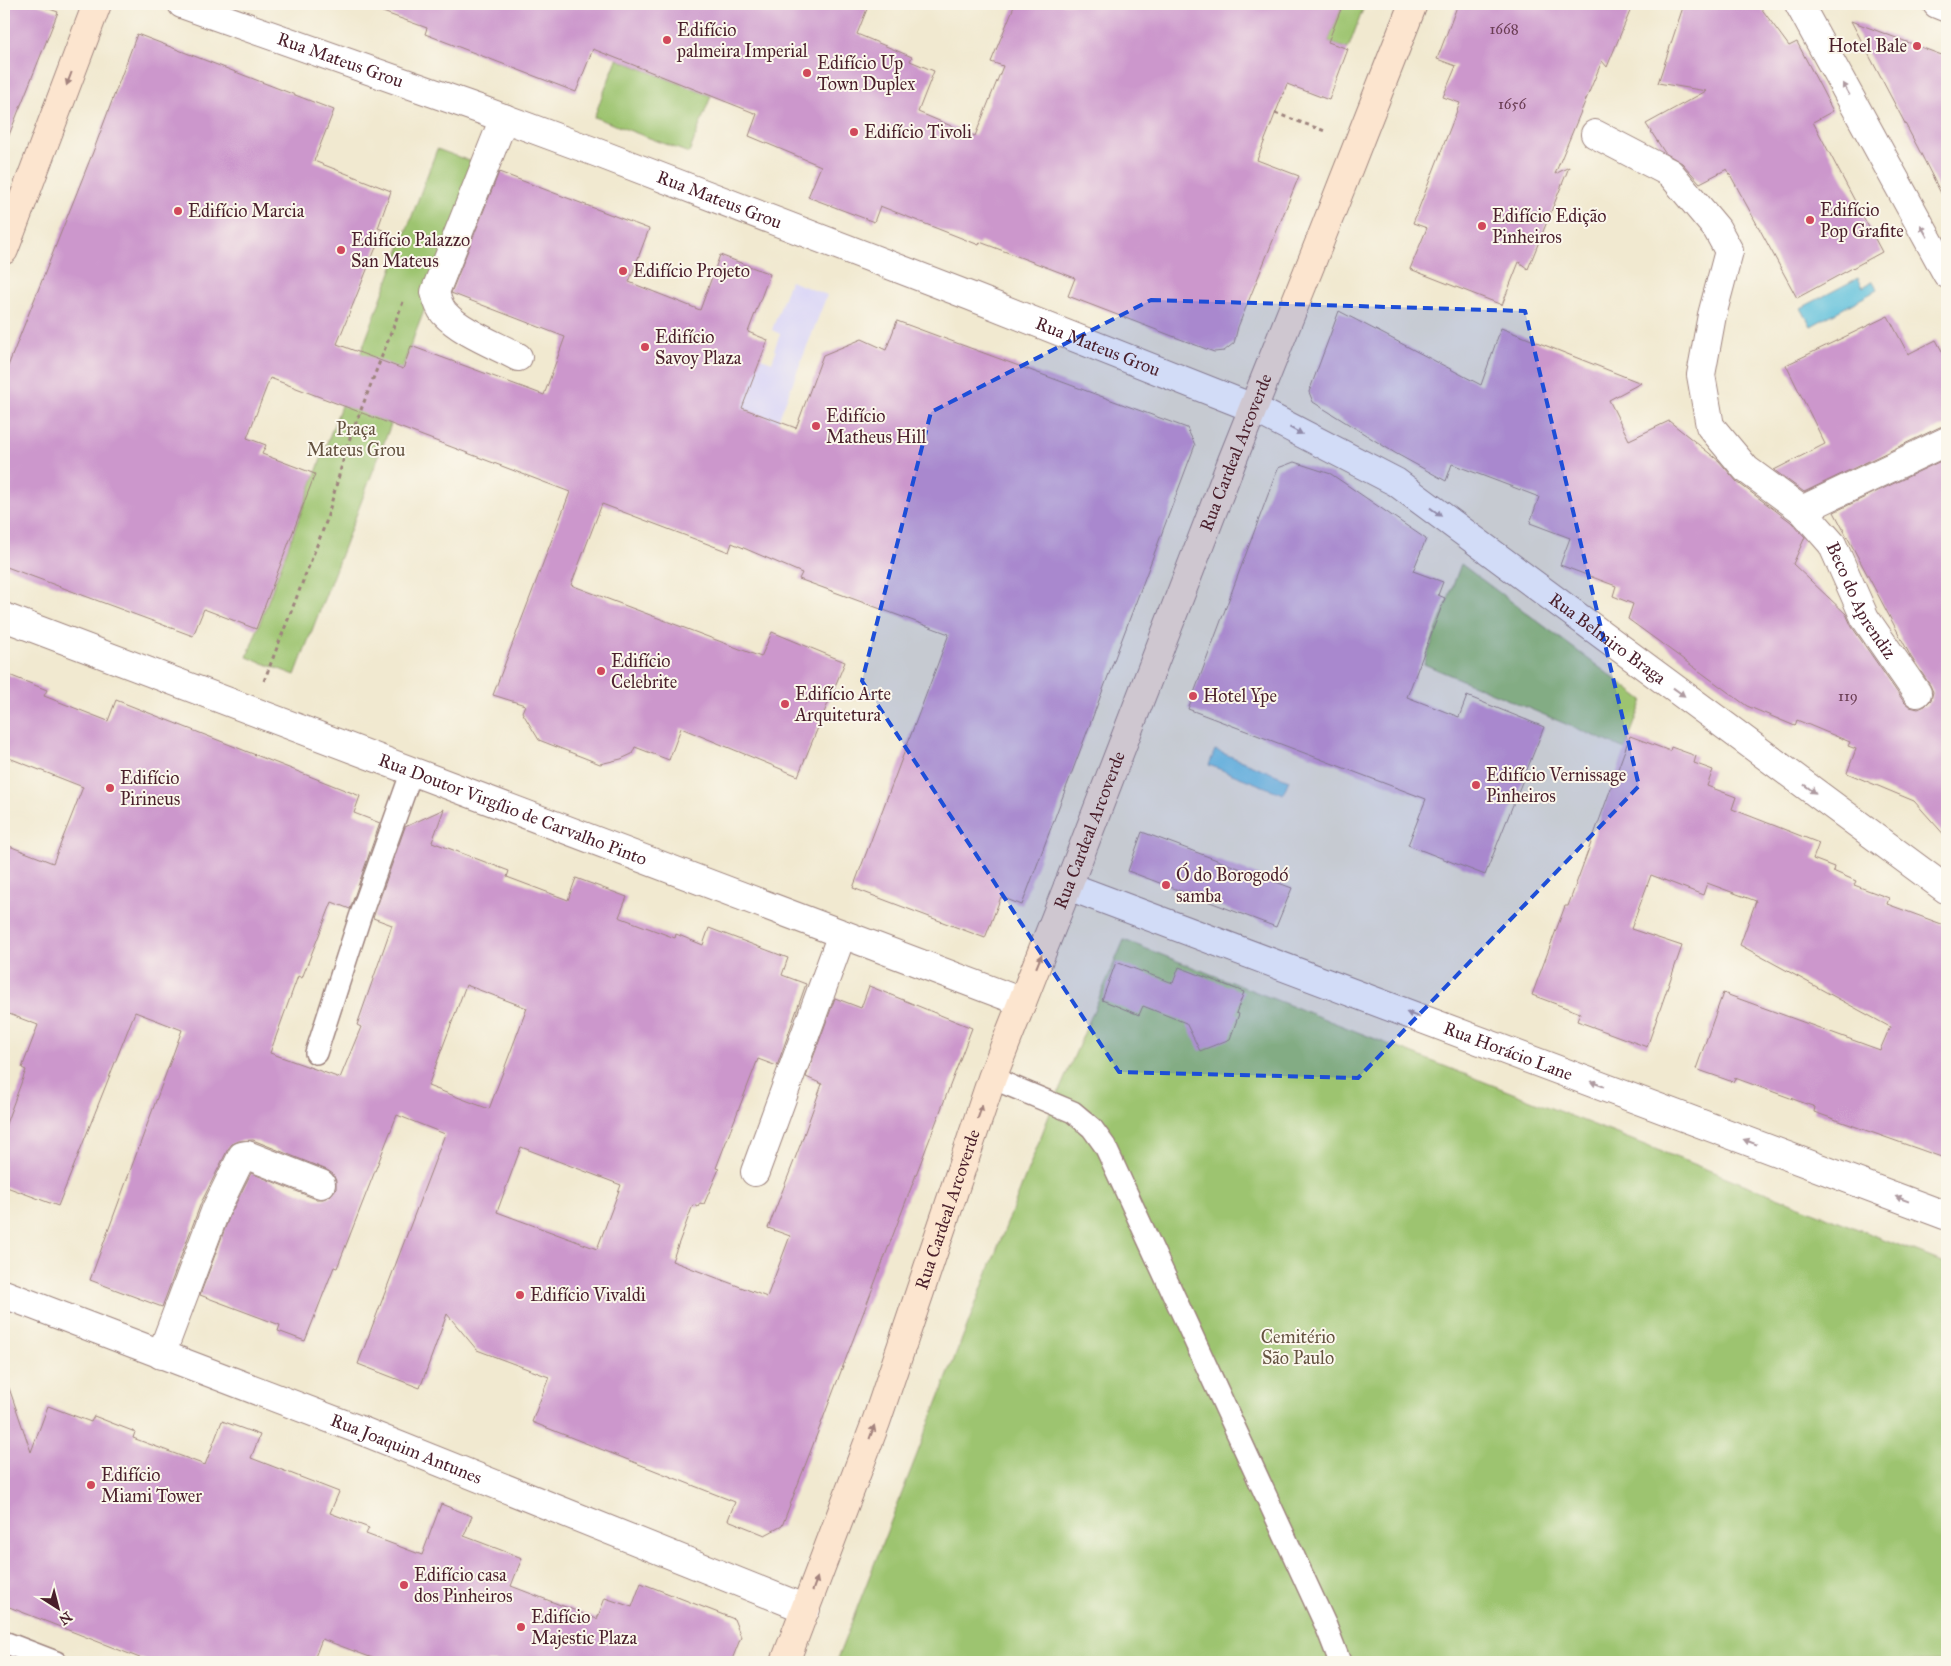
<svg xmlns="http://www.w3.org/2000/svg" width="1951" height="1666" font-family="'IM FELL Great Primer',serif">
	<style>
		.built { fill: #dad6f7 }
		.green { fill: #9dc46f; stroke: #74724d }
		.water { fill: #5cbfdb; stroke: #536f83 }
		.building { fill: #cc97cc; fill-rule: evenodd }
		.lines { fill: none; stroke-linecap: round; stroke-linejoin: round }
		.service-casing { stroke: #9e847e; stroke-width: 24 }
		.pedestrian-casing { stroke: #9e847e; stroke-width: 30 }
		.minor-casing { stroke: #9e847e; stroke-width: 30 }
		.secondary-casing { stroke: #9e847e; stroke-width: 30 }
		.path { stroke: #9e847e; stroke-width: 3; stroke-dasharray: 4 4; stroke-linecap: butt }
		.service { stroke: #fff; stroke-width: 21 }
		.pedestrian { stroke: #fff; stroke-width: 28 }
		.minor { stroke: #fff; stroke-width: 28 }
		.secondary { stroke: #fce5cf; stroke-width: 28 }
		.oneway { fill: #a3827d }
		.oneway2 { fill: #ae9aa0 }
		.marked { fill: #1d4ed8; fill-opacity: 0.2; stroke: #1d4ed8; stroke-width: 4; stroke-dasharray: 10 6; stroke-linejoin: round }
		.poi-dot { fill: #d1495b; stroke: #fbf7ec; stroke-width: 2 }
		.labels { text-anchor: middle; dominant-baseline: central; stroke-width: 4; stroke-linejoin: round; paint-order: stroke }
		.number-label { font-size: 15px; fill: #6a3d53 }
		.poi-label { font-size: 18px; fill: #4a1f2b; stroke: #fbf7ec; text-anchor: start }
		.street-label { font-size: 18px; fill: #4a1f2b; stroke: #fbf7ec }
		.park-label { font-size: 18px; fill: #63513f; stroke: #fbf7ec }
	</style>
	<rect width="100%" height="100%" fill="#fbf7ec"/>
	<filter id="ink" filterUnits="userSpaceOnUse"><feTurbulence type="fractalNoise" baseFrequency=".02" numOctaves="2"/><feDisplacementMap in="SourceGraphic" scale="10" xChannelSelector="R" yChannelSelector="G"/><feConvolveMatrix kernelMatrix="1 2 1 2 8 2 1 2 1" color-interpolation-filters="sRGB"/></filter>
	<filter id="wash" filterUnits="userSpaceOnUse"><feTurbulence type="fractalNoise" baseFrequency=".0096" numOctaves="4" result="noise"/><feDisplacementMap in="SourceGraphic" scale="20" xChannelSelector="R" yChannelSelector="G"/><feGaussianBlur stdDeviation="1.12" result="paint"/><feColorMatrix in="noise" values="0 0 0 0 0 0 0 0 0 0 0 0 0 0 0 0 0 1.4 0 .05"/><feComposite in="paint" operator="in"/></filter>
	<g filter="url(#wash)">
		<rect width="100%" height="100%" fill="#f1e9d0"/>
		<polygon class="built" points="790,281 827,295 778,421 742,408 761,358 772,362 776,351 774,350 780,334 772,330"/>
		<g class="green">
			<polygon points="1343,4 1365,4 1348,49 1328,42"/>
			<polygon points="617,59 711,96 689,153 594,117"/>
			<polygon points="437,149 480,165 382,420 391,424 295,675 247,657"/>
			<polygon points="1461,564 1643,700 1625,749 1424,664"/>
			<polygon points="1124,940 1947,1264 1947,1662 836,1662 1054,1103"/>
		</g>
		<g class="water">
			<polygon points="1858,278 1863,287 1873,281 1877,290 1811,326 1801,308"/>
			<polygon points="1215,750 1289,780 1283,794 1209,765"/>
		</g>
		<g id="blocks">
			<g class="building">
				<polygon points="4,4 36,4 58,12 5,145"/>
				<polygon points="370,4 869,4 857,34 912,57 910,61 934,71 918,112 975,136 1003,66 991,62 1015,4 1343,4 1328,42 1348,49 1329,100 1287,84 1257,160 1299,176 1238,327 1234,343 1224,351 1214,352 1068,296 1075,278 980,242 979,245 880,206 874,222 808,197 821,166 749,136 757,114 593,49 576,92 425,34 427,28 369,7"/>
				<polygon points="1458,4 1633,4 1607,67 1602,61 1555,174 1569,167 1528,269 1519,262 1502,305 1410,269 1427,228 1413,223 1460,103 1443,97 1456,66 1437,59"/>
				<polygon points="1684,4 1758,4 1789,46 1797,42 1833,111 1813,122 1882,252 1797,298 1727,169 1700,183 1682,163 1665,153 1646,124 1706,91 1658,83"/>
				<polygon points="1851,21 1947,57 1947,205 1918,148"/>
				<polygon points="137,34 334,110 314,161 391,191 378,228 383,230 337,344 403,369 411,346 544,395 565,337 451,293 499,172 649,229 629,282 700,310 720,255 770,274 748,332 768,340 742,408 796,428 823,355 862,339 886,350 897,321 1187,428 1195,445 1022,905 1001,897 985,938 853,888 949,634 799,579 802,573 732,543 729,552 602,504 571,585 761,657 772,632 845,662 798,776 681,728 669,760 635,747 632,754 621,759 600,764 539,740 522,712 525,705 493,695 570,492 270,378 247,438 266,445 262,454 315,474 256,629 204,609 193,636 4,566 4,376 93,152"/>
				<polygon points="1339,311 1481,385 1501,328 1641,383 1609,400 1629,440 1669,421 1719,461 1737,482 1791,522 1805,537 1793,564 1846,614 1852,627 1904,702 1910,707 1918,709 1925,706 1931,700 1933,692 1930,685 1911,657 1834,512 1947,458 1947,838 1914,801 1847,773 1856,749 1848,746 1850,742 1797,720 1795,726 1747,706 1628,619 1633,604 1613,596 1616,586 1560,565 1570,538 1530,523 1539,497 1452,464 1446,481 1395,453 1313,402 1309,392"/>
				<polygon points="1888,316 1908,354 1936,340 1947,360 1947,426 1940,427 1804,492 1774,470 1825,444 1786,365"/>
				<polygon points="1294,462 1331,474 1426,539 1413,571 1443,582 1438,595 1445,598 1407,697 1459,717 1467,696 1544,727 1485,875 1408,845 1426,799 1188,709 1278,468"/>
				<path d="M4 673 47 690 44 696 108 721 116 700 360 796 354 813 380 823 350 909 332 902 302 978 298 976 270 1053 340 1078 361 1027 357 1025 392 925 373 918 405 827 444 809 432 842 509 871 507 877 568 900 576 878 627 897 619 917 675 938 676 934 703 945 709 928 788 958 782 975 806 984 777 1066 758 1059 716 1168 719 1169 704 1204 700 1203 698 1207 693 1205 672 1261 767 1297 790 1236 768 1228 801 1143 822 1084 806 1077 835 998 861 1008 869 986 972 1028 782 1526 765 1535 728 1520 735 1502 532 1422 549 1377 477 1350 447 1314 420 1388 358 1364 445 1134 397 1115 337 1268 334 1267 305 1341 278 1331 280 1325 200 1295 230 1215 251 1173 316 1199H323L330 1196 336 1189V1181L333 1174 327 1170 253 1140 239 1141 232 1144 228 1149 201 1203 162 1307 90 1280 182 1030 135 1012 58 1206 4 1186V1129L26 1070 22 1068 38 1025 4 1012V844L53 863 83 787 4 756ZM466 985 527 1008 489 1109 428 1086ZM521 1147 621 1185 597 1249 497 1212Z"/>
				<polygon points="1630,736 1670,751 1671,747 1696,756 1694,763 1713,770 1707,786 1736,797 1732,809 1819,843 1813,859 1834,867 1833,871 1856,881 1854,885 1889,898 1887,904 1947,926 1947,1159 1814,1112 1815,1107 1735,1078 1733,1082 1696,1069 1723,993 1880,1050 1890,1027 1740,945 1756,901 1707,883 1703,895 1651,875 1631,929 1682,946 1647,1047 1577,1021 1580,1013 1532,995 1565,906 1568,906"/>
				<polygon points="1142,832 1292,888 1276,927 1128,871"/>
				<polygon points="1116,962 1173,983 1179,967 1244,992 1236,1013 1239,1014 1230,1039 1200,1051 1186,1023 1143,1006 1139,1015 1102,1000"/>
				<polygon points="4,1388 9,1388 31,1452 48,1406 91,1422 94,1416 135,1432 133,1438 205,1465 222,1421 260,1435 251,1458 339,1492 330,1513 369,1528 366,1534 422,1555 441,1504 472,1516 464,1536 522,1558 511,1586 597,1619 605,1598 632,1607 641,1583 734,1619 741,1637 731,1662 383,1662 322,1639 313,1662 150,1662 4,1605"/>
			</g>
		</g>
	</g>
	<g filter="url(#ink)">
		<use href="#blocks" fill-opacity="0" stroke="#9e847e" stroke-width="1"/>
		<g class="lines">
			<g class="service-casing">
				<g id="service">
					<polyline points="316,1053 360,917 412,771"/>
					<polyline points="992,1078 1073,1112 1092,1128 1105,1146 1326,1626 1340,1662"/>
					<polyline points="4,1642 56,1662"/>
				</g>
			</g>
			<g class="pedestrian-casing">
				<g id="pedestrian">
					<polyline points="1595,134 1670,173 1717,229 1729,251 1712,315 1701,375 1710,426 1746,469 1802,510 1947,441"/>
					<path id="s1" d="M1802 510 1832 544 1865 618 1917 693"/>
				</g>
			</g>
			<g class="minor-casing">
				<g id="minor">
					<path id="s2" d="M182 4 479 109 598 153 970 296 1253 408 1396 482 1947 890"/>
					<polyline points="1799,4 1947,274"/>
					<polyline points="1937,4 1947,8"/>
					<path d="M504 118 435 292C437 300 439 307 444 313 461 332 496 345 518 357"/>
					<path id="s3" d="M4 617 1022 1002"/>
					<path id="s4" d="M1068 886 1947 1216"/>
					<polyline points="755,1172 842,934"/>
					<path id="s5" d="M4 1294 365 1432 806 1609"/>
					<polyline points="161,1355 216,1209 242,1156 247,1155 321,1184"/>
				</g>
			</g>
			<g class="secondary-casing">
				<g id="secondary">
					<polyline points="4,250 97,4"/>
					<path id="s6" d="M785 1662 876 1422 992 1078 1068 886 1232 461 1314 256 1413 4"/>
				</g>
			</g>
			<g class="path">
				<polyline points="1275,113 1325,131"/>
				<polyline points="264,681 326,522 348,443 403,302"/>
			</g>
			<use href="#service" class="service"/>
			<use href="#pedestrian" class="pedestrian"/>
			<use href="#minor" class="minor"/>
			<use href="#secondary" class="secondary"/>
		</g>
		<defs><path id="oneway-solid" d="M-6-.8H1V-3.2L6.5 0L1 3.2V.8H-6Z" transform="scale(1.25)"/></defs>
		<g class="oneway">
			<use href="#oneway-solid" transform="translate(69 79) rotate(111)"/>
			<use href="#oneway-solid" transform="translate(1039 961) rotate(-68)"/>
			<use href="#oneway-solid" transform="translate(980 1112) rotate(-71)"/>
			<use href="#oneway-solid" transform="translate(872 1432) rotate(-70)"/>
			<use href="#oneway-solid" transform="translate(815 1584) rotate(-70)"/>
		</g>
		<g class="oneway2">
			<use href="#oneway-solid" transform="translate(1846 89) rotate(-119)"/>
			<use href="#oneway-solid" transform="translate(1924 231) rotate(-119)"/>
			<use href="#oneway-solid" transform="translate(1296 431) rotate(28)"/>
			<use href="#oneway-solid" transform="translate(1436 512) rotate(36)"/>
			<use href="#oneway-solid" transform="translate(1679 692) rotate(36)"/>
			<use href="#oneway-solid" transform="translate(1810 789) rotate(36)"/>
			<use href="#oneway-solid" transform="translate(1413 1015) rotate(-159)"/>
			<use href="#oneway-solid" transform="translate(1597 1084) rotate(-159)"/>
			<use href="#oneway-solid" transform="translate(1750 1142) rotate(-159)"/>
			<use href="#oneway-solid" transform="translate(1902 1199) rotate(-159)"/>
		</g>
	</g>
	<path class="marked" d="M1151 300 1525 311 1639 786 1358 1078 1119 1072 862 681 931 412Z"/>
	<g class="poi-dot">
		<circle cx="667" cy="40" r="5"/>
		<circle cx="1917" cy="46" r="5"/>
		<circle cx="807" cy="73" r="5"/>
		<circle cx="854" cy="132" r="5"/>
		<circle cx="178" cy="211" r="5"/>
		<circle cx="1810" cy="220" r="5"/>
		<circle cx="1482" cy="226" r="5"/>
		<circle cx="341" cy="250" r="5"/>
		<circle cx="623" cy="271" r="5"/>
		<circle cx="645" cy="347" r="5"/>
		<circle cx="816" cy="426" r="5"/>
		<circle cx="601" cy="671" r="5"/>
		<circle cx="1193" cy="696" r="5"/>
		<circle cx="785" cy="704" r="5"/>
		<circle cx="1476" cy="785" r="5"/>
		<circle cx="110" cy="788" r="5"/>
		<circle cx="1166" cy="885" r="5"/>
		<circle cx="520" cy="1295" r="5"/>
		<circle cx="91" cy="1485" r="5"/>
		<circle cx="404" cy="1585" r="5"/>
		<circle cx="521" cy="1627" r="5"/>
	</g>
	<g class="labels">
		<g class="number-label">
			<text x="1504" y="29">1668</text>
			<text x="1512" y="104">1656</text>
			<text x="1848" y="696">119</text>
		</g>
		<g class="poi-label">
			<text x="677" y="30">Edifício<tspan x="677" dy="21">palmeira Imperial</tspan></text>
			<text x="1907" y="46" text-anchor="end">Hotel Bale</text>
			<text x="817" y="63">Edifício Up<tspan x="817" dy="21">Town Duplex</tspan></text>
			<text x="864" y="132">Edifício Tivoli</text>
			<text x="1820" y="210">Edifício<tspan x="1820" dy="21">Pop Grafite</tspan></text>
			<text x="188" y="211">Edifício Marcia</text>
			<text x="1492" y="216">Edifício Edição<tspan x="1492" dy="21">Pinheiros</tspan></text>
			<text x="351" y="240">Edifício Palazzo<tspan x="351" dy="21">San Mateus</tspan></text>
			<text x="633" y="271">Edifício Projeto</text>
			<text x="655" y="337">Edifício<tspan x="655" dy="21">Savoy Plaza</tspan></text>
			<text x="826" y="416">Edifício<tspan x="826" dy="21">Matheus Hill</tspan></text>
			<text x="611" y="661">Edifício<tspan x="611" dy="21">Celebrite</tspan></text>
			<text x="795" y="694">Edifício Arte<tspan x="795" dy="21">Arquitetura</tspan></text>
			<text x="1203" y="696">Hotel Ype</text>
			<text x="1486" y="775">Edifício Vernissage<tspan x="1486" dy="21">Pinheiros</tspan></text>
			<text x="120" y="778">Edifício<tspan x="120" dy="21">Pirineus</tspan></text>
			<text x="1176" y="875">Ó do Borogodó<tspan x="1176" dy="21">samba</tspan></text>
			<text x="530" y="1295">Edifício Vivaldi</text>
			<text x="101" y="1475">Edifício<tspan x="101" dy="21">Miami Tower</tspan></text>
			<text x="414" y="1575">Edifício casa<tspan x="414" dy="21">dos Pinheiros</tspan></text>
			<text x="531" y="1617">Edifício<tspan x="531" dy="21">Majestic Plaza</tspan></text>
		</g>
		<g class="street-label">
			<text stroke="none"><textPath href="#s2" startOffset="168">Rua Mateus Grou</textPath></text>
			<text stroke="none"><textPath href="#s2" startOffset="572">Rua Mateus Grou</textPath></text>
			<text stroke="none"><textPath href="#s2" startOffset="978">Rua Mateus Grou</textPath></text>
			<text stroke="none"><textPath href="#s6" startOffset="1291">Rua Cardeal Arcoverde</textPath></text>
			<text stroke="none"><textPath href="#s1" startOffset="109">Beco do Aprendiz</textPath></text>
			<text stroke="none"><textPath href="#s2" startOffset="1569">Rua Belmiro Braga</textPath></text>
			<text stroke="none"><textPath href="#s3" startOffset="544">Rua Doutor Virgílio de Carvalho Pinto</textPath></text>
			<text stroke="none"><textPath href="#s6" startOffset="886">Rua Cardeal Arcoverde</textPath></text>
			<text stroke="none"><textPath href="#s4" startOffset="470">Rua Horácio Lane</textPath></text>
			<text stroke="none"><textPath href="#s6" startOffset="481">Rua Cardeal Arcoverde</textPath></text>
			<text stroke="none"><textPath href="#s5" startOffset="431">Rua Joaquim Antunes</textPath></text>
		</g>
		<g class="park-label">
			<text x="356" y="429">Praça<tspan x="356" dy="21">Mateus Grou</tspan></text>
			<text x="1298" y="1337">Cemitério<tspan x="1298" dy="21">São Paulo</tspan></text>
		</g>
	</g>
	<rect width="1951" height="1666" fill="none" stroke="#fbf7ec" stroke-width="20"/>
	<g transform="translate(58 1608) rotate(144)" stroke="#fbf7ec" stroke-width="4" paint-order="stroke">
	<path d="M0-4L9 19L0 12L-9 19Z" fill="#4a1f2b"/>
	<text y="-8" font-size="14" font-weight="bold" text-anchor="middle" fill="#4a1f2b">N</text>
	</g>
</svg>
